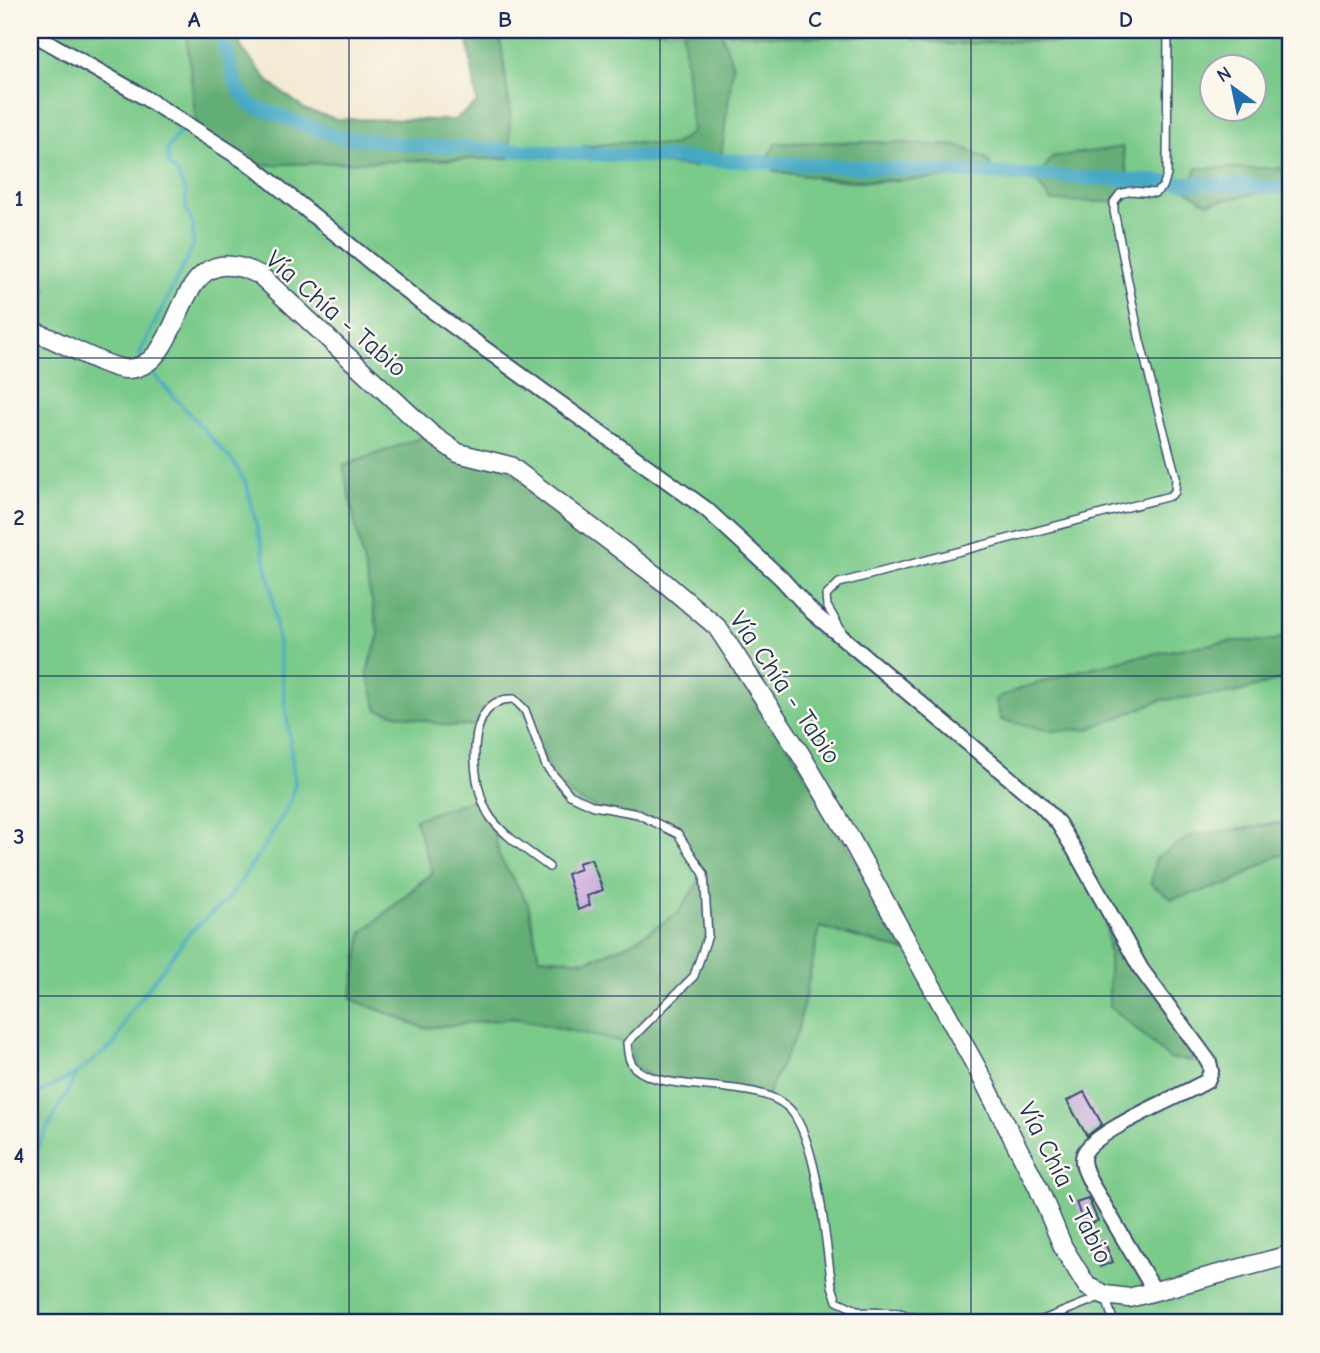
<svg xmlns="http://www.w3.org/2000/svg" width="1320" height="1353" font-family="'Comic Neue',sans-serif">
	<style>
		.green { fill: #7aca8a; stroke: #4a7c74; stroke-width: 2; fill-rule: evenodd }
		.forest { fill: #63ae76; stroke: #3f6e6a; stroke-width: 2 }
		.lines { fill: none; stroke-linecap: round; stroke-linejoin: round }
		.stream { stroke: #44a8c4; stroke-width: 3.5 }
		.canal { stroke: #44a8c4; stroke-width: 14 }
		.building { fill: #ccafdb }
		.service-casing { stroke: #3b4b6f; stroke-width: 10 }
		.minor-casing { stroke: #3b4b6f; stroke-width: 18 }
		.tertiary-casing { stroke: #3b4b6f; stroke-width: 21 }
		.service { stroke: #fff; stroke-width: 7 }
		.minor { stroke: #fff; stroke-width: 14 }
		.tertiary { stroke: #fff; stroke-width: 18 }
		.grid { fill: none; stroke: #1b2f5e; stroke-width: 2; stroke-opacity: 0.55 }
		.labels { text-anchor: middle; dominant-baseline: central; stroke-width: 5; stroke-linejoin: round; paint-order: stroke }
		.street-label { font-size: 26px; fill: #1b2f5e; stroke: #fbf7ec }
		.neatline { fill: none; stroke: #1b2f5e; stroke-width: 2.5 }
		.grid-label { font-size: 23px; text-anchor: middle; font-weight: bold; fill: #1b2f5e }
	</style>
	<rect width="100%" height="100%" fill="#fbf7ec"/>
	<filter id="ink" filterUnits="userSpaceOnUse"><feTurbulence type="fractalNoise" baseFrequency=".0143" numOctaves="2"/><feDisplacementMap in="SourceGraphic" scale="14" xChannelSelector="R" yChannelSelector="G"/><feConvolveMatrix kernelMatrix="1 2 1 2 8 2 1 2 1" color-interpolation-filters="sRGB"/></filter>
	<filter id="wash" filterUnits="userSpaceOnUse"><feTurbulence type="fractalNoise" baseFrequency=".00686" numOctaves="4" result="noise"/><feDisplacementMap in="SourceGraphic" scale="28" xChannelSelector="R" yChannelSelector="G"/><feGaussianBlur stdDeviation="1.57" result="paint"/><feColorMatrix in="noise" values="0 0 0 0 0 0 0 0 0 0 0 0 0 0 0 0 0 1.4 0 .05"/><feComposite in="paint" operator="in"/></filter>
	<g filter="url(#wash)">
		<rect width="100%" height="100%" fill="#f2e8cf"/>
		<path class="green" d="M30 30H186L197 131 251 165 510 158V111L499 30H683L693 132 672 146 624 142 582 147 694 167 721 32 796 37 882 35V30H906L914 39 952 44 1092 34 1082 30H1290V168H1197L1207 203 1264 192H1290V635C1269 645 1250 639 1227 642 1167 650 1109 661 1052 679 1033 685 1013 689 996 701L1001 720 1053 731 1089 729 1161 700 1234 693 1290 677V822L1260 824 1229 884 1277 856 1290 854V1323H30ZM1212 66H1254V108H1212ZM871 142 960 146 995 173 876 182 817 179 777 143ZM1122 147 1131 191 1114 202 1078 200ZM379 635 849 836 912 953 820 927 797 1033 627 1043 514 1018 424 1028 362 933 492 820 499 856 528 904 539 957 586 961 631 943 678 913 704 874 678 834 638 814 514 699 488 707 367 672ZM1105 909 1208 1062 1109 954Z"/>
		<g class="forest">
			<polygon points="186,30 238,30 241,47 269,82 306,110 337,119 454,120 477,103 466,30 499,30 510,111 510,158 251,165 197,131"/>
			<polygon points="683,30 882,30 882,36 796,37 721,32 733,66 721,158 694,167 589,157 582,147 624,142 672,146 692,132"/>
			<polygon points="906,30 1082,30 1092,34 1090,46 1020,41 952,44 914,39"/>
			<path d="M871 142 960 146 987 159 995 173C920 181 848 185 774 171L768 156 777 143Z"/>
			<polygon points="1122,147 1131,191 1114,202 1051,201 1036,181 1052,157"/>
			<polygon points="1197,168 1290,168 1290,192 1264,192 1207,203 1188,191"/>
			<path d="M431 434 497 462 717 627 913 953 820 927 797 1033 767 1095 656 1078 636 1069 627 1043 515 1018 424 1028 351 999 362 933 433 873 415 819 479 797 492 820 499 856 528 904 539 957 586 961 631 943 678 913 704 874C696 862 688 842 677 833 646 809 602 817 571 795 538 772 541 725 514 699L500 698 479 725 449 726 378 710 367 672 379 635 343 466Z"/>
			<path d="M1290 635V677L1234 693 1161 700 1089 729 1053 731 1001 720 996 700C1013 689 1033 685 1052 679 1109 661 1167 650 1227 642 1250 639 1269 645 1290 635Z"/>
			<polygon points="1290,822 1290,854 1277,856 1229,884 1172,899 1151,884 1155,859 1190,836"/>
			<polygon points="1105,906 1209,1062 1170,1059 1109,1005 1109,954"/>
		</g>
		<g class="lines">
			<g class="stream">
				<polyline points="30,255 47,290 30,304"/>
				<polyline points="141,357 140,352 193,247 193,225 186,209 186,193 177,173 169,165 167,150 183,127"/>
				<polyline points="30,1098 77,1073"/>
				<polyline points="30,1160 78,1072 115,1044 128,1015 190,932 229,898 266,844 290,803 295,784 271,585 247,486 235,464 149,369"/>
			</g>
			<polyline class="canal" points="220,30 237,87 250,105 338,137 426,146 1290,188"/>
		</g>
		<g id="blocks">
			<g class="building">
				<polygon points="591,859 603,890 587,896 590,905 578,910 567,874 580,869 578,863"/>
				<polygon points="1084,1092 1102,1124 1087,1136 1067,1101"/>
				<polygon points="1088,1198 1098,1221 1084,1226 1076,1202"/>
				<polygon points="1104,1241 1113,1262 1100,1267 1091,1246"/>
			</g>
		</g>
	</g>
	<g filter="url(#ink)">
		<use href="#blocks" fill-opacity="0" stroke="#3b4b6f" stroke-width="2"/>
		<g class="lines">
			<g class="service-casing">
				<g id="service">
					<polyline points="1194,30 1290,33"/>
					<polyline points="844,635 827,606 826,596 839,583 1170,496 1175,492 1176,477 1140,341 1114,211 1114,202 1120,194 1131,191 1155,193 1163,187 1167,175 1168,30"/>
					<path d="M549 867C531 853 505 837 491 818 470 789 462 696 514 699L525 710 546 766 570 795 594 806 638 814 678 834 704 874 708 935 694 976 627 1043C628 1052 628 1061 635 1068 666 1096 765 1075 793 1113 819 1150 825 1240 832 1286L837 1301 861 1312 900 1313 932 1323"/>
					<polyline points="1035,1323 1105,1295 1114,1323"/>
				</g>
			</g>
			<g class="minor-casing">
				<path id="minor" d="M30 32 139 94 251 165 420 302 706 509 781 578 812 612 1038 802 1058 823 1074 849 1141 969 1209 1062 1211 1071 1207 1081C1183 1095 1093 1131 1084 1154 1080 1164 1088 1176 1092 1185L1154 1290"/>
			</g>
			<g class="tertiary-casing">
				<path id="tertiary" d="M30 330C55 338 106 368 125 369 191 370 167 228 260 275L431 434 458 453 510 466 664 582 717 627 801 755 849 836 978 1070 1038 1187 1063 1247 1087 1286 1105 1295 1129 1298 1290 1255"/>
			</g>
			<use href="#service" class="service"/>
			<use href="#minor" class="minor"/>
			<use href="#tertiary" class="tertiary"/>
		</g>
	</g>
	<path class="grid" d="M349 30V1323M660 30V1323M971 30V1323M30 358H1290M30 676H1290M30 996H1290"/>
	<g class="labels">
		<g class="street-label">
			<text transform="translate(336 314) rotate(41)">Vía Chía - Tabio</text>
			<text transform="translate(785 688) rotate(56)">Vía Chía - Tabio</text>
			<text transform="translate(1065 1183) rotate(63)">Vía Chía - Tabio</text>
		</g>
	</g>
	<rect width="1320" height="1353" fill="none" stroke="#fbf7ec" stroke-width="77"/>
	<g transform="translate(1233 88) rotate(327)"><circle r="33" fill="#fbf7ec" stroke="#a1a7b3" stroke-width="2"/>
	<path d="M0-5L12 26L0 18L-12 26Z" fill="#1f6fb2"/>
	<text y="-10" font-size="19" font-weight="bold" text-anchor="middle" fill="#1b2f5e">N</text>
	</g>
	<rect x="38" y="38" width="1244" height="1276" class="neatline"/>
	<g class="grid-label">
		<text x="194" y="27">A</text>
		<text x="505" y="27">B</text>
		<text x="815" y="27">C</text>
		<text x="1126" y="27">D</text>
		<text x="19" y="206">1</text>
		<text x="19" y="525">2</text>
		<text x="19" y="844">3</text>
		<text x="19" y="1163">4</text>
	</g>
</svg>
